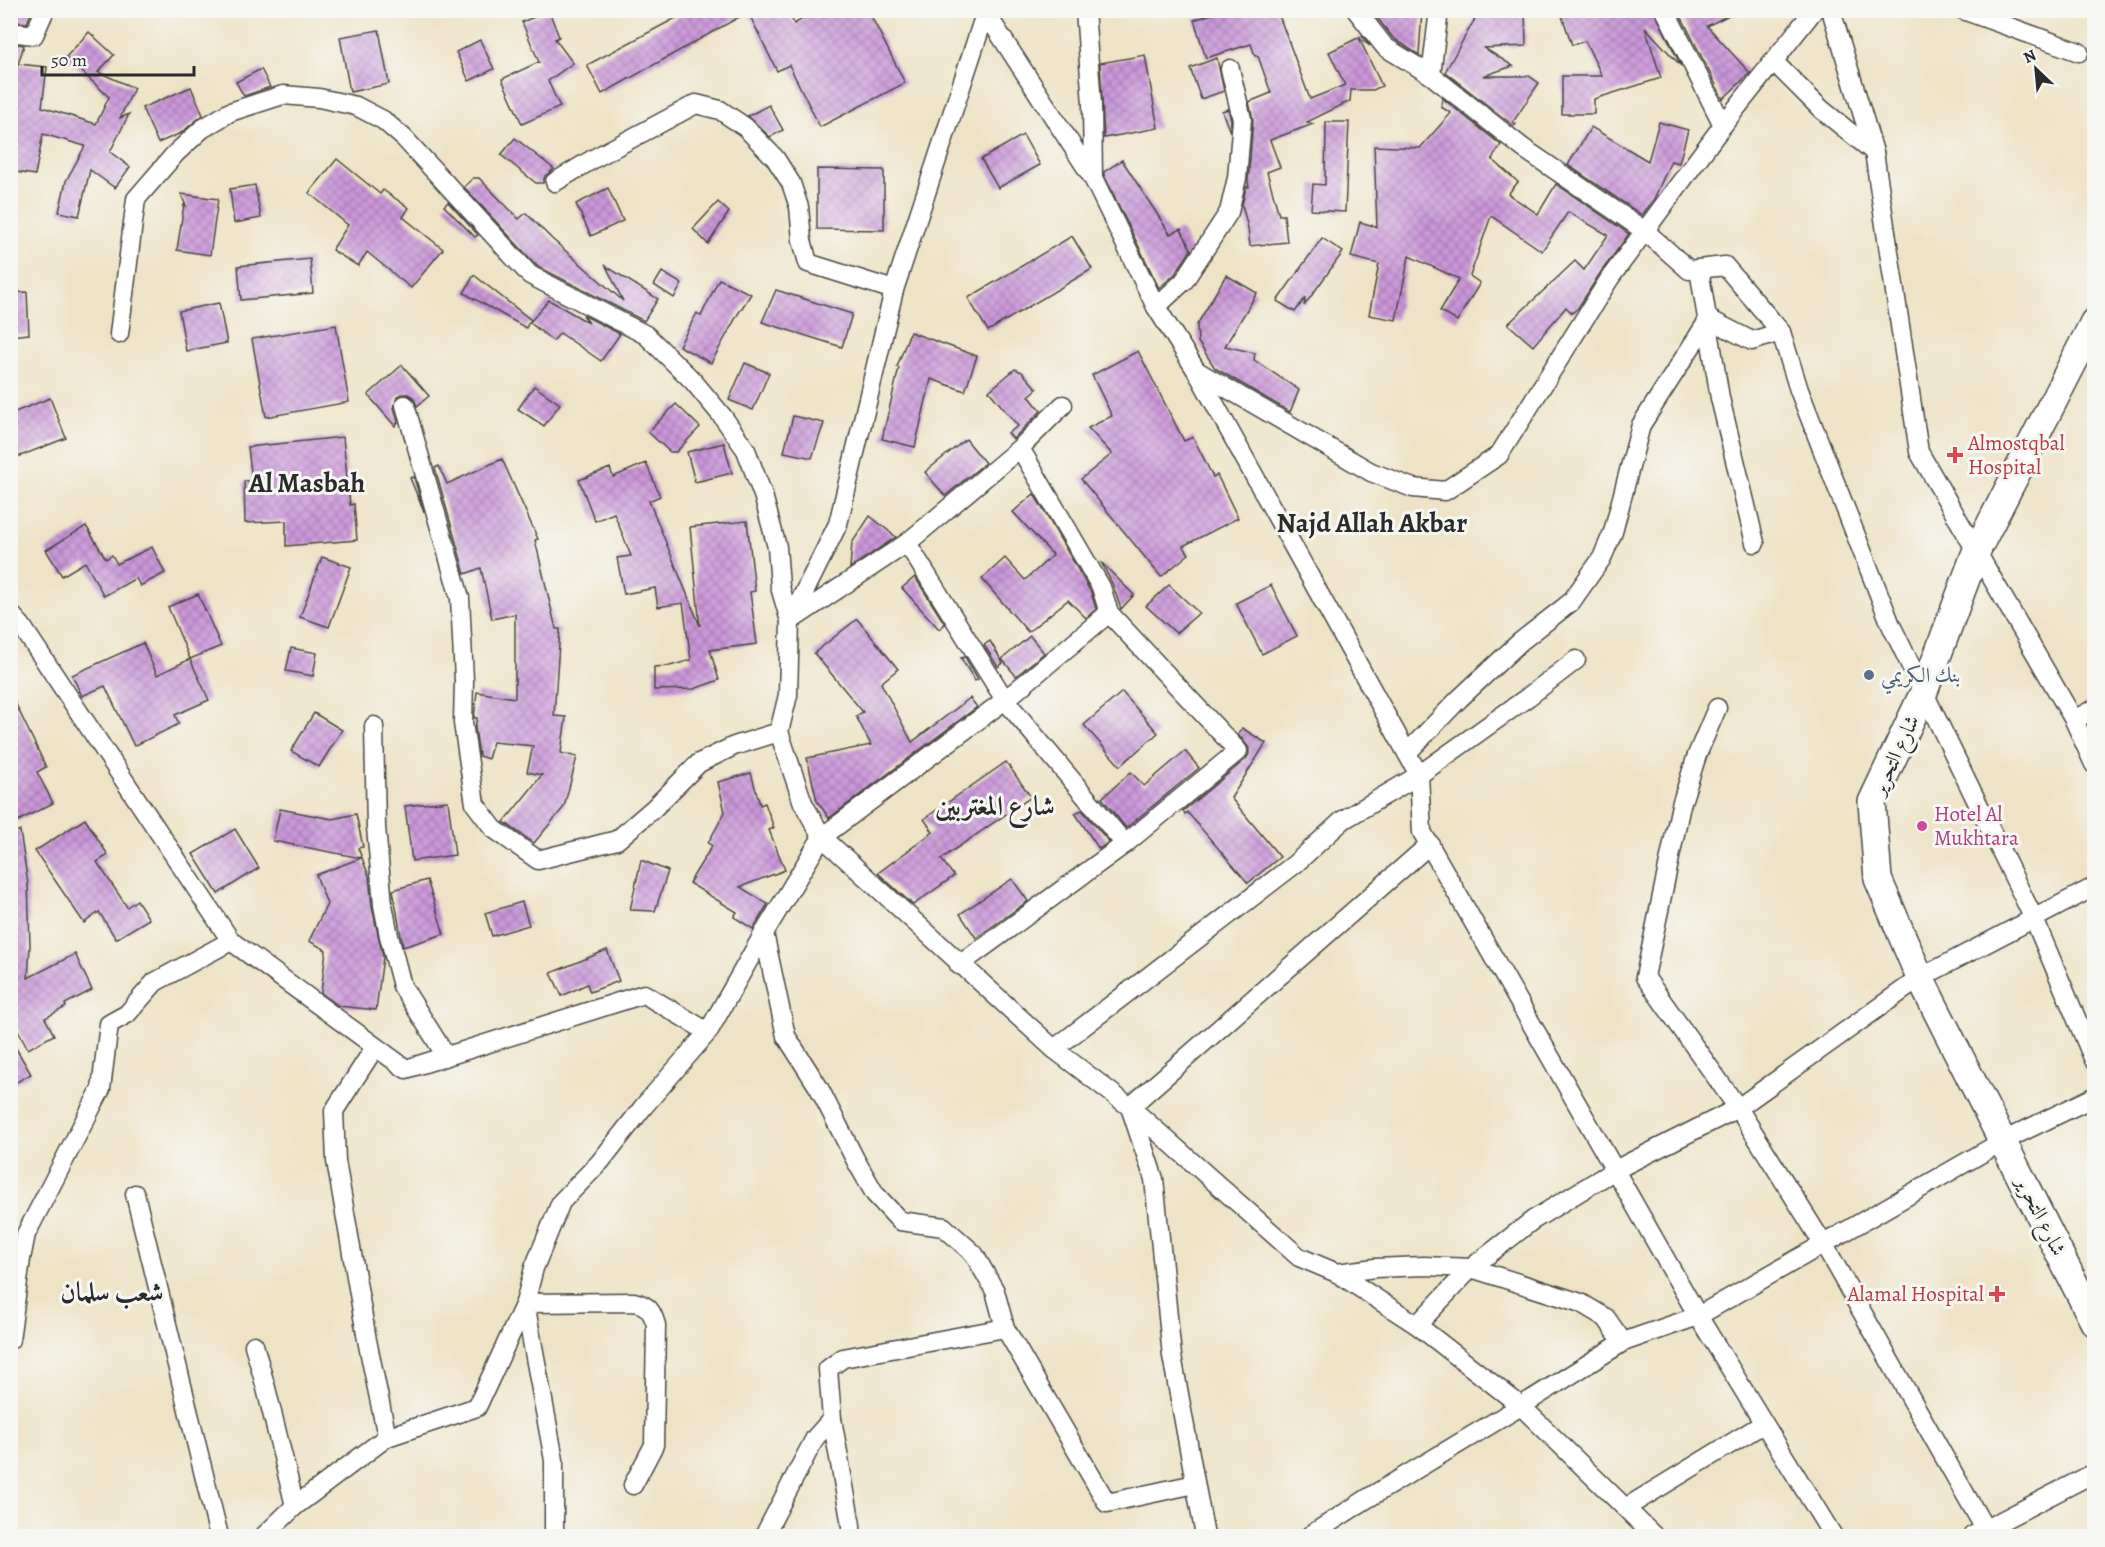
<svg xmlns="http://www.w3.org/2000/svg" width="2105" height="1547" font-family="Alegreya,Amiri,serif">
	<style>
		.building { fill: url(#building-cross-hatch) }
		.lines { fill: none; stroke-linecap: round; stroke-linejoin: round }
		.minor-casing { stroke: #484742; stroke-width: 21 }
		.secondary-casing { stroke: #484742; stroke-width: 30 }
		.minor { stroke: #fff; stroke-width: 18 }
		.secondary { stroke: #fff; stroke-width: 27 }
		.health-dot { fill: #e0444e; stroke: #f6f6f2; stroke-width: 2 }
		.service-dot { fill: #5c6f8a; stroke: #f6f6f2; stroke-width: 2 }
		.hotel-dot { fill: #d1479c; stroke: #f6f6f2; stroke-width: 2 }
		.labels { text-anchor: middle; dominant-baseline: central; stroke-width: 6; stroke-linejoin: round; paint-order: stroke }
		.health-label { font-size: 21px; fill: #be3a42; stroke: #f6f6f2; text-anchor: start }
		.service-label { font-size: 21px; fill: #4e5e75; stroke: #f6f6f2; text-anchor: start }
		.street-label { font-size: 21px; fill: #2b2b2b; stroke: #f6f6f2 }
		.hotel-label { font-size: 21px; fill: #b23c85; stroke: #f6f6f2; text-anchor: start }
		.district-label { font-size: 27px; font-weight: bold; fill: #2b2b2b; stroke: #f6f6f2 }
	</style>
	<defs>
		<pattern id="building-cross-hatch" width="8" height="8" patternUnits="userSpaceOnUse" patternTransform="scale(1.5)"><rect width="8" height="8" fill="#ca97d9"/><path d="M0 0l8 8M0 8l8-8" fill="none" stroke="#a47bb0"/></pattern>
	</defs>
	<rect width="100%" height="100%" fill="#f6f6f2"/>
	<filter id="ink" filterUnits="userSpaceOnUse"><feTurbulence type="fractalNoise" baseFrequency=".0167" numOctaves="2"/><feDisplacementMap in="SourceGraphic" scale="12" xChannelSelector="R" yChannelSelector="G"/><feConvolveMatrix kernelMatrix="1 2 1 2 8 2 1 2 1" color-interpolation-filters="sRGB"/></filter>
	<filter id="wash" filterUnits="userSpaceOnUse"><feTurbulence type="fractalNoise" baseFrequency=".008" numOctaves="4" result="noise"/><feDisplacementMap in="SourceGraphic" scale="24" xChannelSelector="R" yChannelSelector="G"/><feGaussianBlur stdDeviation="1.35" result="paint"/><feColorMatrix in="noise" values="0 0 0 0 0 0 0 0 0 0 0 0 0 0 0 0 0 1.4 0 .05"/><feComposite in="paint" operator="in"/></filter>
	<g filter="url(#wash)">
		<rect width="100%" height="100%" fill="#eee3c6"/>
		<g id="blocks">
			<g class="building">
				<polygon points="10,10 32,10 27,23 10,21"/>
				<polygon points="691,10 788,10 794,24 818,10 868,10 905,83 820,127 789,65 777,71 748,12 602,94 587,65"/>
				<polygon points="1224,10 1277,10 1310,99 1345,85 1329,52 1362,36 1370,46 1359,38 1382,86 1373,90 1351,90 1350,101 1307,122 1313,124 1270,140 1280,167 1267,172 1279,215 1284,215 1287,242 1250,246 1248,228 1242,205 1246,187 1249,187 1248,182 1253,120 1249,102 1271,93 1258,56 1255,56 1251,44 1206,58 1194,20"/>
				<polygon points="1371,10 1422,10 1419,55 1393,38"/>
				<polygon points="1480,10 1525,10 1526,46 1484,48 1513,66 1483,76 1529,76 1539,83 1513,122 1516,124 1514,126 1445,72"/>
				<polygon points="1560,10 1654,10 1681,66 1645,27 1661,78 1594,99 1594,114 1562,114 1562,76 1602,76 1585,41 1572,45"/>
				<polygon points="1678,10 1739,10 1707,26 1750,73 1723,99"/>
				<polygon points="549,11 559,37 555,39 573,63 548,81 560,107 522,124 502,79 539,62 522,22"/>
				<polygon points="379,30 389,84 350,92 340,37"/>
				<polygon points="89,32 114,55 98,72 134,88 120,118 129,114 110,152 130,167 115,188 90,170 79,216 59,212 66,181 85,146 43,134 35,175 10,171 10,43 24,45 18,64 47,67 42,107 96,124 109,97 66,57"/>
				<polygon points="480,40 494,69 469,81 456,52"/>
				<polygon points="1145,55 1158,128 1104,138 1100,63"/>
				<polygon points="1217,58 1224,91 1201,99 1190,68"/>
				<polygon points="261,69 270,87 244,96 236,82"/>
				<polygon points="191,87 203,115 181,133 158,143 142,108"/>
				<polygon points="1442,98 1501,145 1492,159 1518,182 1508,194 1538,214 1556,184 1629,234 1601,272 1578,308 1572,313 1566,307 1533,346 1508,324 1575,261 1584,270 1608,235 1568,212 1542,251 1491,216 1470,276 1480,283 1457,321 1440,311 1459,279 1409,256 1396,320 1369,315 1379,264 1351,257 1360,222 1377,227 1374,146 1420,148 1451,113 1441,107"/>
				<polygon points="769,105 783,130 770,137 748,116"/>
				<polygon points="1228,109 1231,120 1230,132 1222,111"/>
				<polygon points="1326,122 1349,122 1345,212 1311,210 1313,184 1325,185"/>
				<polygon points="1659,122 1688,130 1679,163 1671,161 1654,199 1642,215 1568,165 1591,127 1648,161"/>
				<polygon points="1023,135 1040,165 998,188 981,159"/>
				<polygon points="515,138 554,169 545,176 543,183 536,183 501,155"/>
				<polygon points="337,159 380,194 383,190 409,208 403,217 443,249 411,288 367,252 358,266 332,250 348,225 309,193"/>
				<polygon points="1122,160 1170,234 1181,229 1191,250 1175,274 1159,288 1104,175 1104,172"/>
				<polygon points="817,169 884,170 884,230 817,229"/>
				<polygon points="473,178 479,178 519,219 526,213 552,239 623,301 606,266 658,299 644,321 537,266 464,187"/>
				<polygon points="255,185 261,218 234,223 230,189"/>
				<polygon points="608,188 623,221 591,236 576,204"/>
				<polygon points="181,194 218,199 210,255 177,250 184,205 186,206"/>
				<polygon points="448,202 478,235 475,237 444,206"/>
				<polygon points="718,202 729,212 708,244 693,229"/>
				<polygon points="1072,236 1092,269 988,331 968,298"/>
				<polygon points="1322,238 1343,252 1304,306 1305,298 1295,312 1277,301"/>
				<polygon points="310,259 313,293 241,300 238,266"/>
				<polygon points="662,272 682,284 674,298 654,285"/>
				<polygon points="474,275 531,320 530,322 549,300 589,323 583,315 620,334 601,361 560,333 553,341 529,322 526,328 464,293"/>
				<polygon points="1226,275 1257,293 1225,346 1255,353 1254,360 1299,390 1290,412 1215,368 1198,342 1197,325"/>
				<polygon points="719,279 751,294 738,314 711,363 679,346 697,313 701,316"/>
				<polygon points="776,290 852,314 842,347 762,322"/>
				<polygon points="27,292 29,334 10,336 10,293"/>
				<polygon points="219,303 227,343 186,351 179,311"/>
				<polygon points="336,325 349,402 266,417 252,339"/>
				<polygon points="910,332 977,356 965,391 931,379 915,447 882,439 899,368 897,367"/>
				<polygon points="1138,351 1184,441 1193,437 1213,477 1217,475 1238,518 1183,546 1189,554 1161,577 1081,479 1112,454 1088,428 1112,416 1092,375"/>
				<polygon points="745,363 769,373 753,410 729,400"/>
				<polygon points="402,365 429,396 417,406 413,397 408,394 402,394 397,397 394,408 398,422 395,426 368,395"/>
				<polygon points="1015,369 1022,372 1037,389 1029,396 1041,411 1013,439 1008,433 1018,426 989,391"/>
				<polygon points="534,386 560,404 544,426 518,409"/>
				<polygon points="50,398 66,438 10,460 10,414"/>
				<polygon points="676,404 700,427 676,452 670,452 648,432"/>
				<polygon points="793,416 824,423 812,458 784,452"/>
				<polygon points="343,437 350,505 354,504 357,540 286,546 286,521 245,523 244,481 252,481 248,447"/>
				<polygon points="966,439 985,463 945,496 925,472"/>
				<polygon points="724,443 732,473 695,482 687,452"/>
				<polygon points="502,459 538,539 535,540 556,629 560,629 554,716 566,717 561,753 577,757 564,807 534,843 504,822 542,775 527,772 533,746 493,742 488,759 479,756 475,727 477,718 474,718 477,692 515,698 515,614 492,619 481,568 465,574 435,468 439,466 447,484"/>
				<polygon points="646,463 660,496 649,501 700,626 690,527 747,521 755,591 750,592 757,644 710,650 719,680 694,689 654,690 654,667 670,666 691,660 683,603 658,607 655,588 624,594 617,558 631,556 614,513 595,521 579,480 610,468 613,477"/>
				<polygon points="414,477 424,512 410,478"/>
				<polygon points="1034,494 1091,592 1096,609 1086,618 1068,600 1028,632 982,579 1005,558 1025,580 1053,555 1013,512"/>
				<polygon points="870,516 896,537 850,568 852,543"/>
				<polygon points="86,526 106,559 112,555 117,564 152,547 165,573 140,586 136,578 104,596 85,562 62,576 46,550"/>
				<polygon points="322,557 351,567 329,627 300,617"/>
				<polygon points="1101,562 1134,595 1121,609 1112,583"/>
				<polygon points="915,577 945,624 939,629 902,588"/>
				<polygon points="1169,585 1199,613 1176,633 1146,606"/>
				<polygon points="1271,585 1297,636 1262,654 1236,603"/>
				<polygon points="198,594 221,646 190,659 168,607"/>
				<polygon points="857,619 898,669 881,683 912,742 970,698 977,707 829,818 817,801 807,758 871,745 856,716 863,712 814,653"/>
				<polygon points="1030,636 1044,653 1016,676 1002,659"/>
				<polygon points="990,641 1003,663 998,667 984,645"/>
				<polygon points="143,643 157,675 190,659 209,700 175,715 179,724 134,746 105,686 82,696 72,675"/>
				<polygon points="291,648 317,653 313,676 286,671"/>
				<polygon points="965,657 978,679 975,681 961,658"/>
				<polygon points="10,692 46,767 37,772 53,803 16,822 10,814"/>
				<polygon points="1122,692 1158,733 1120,766 1084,725"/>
				<polygon points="314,713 342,730 319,767 291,751"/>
				<polygon points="1242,728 1266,743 1231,798 1280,857 1248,883 1187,812 1185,814 1183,811 1246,759 1249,754 1249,748 1238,734"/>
				<polygon points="1185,751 1199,768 1126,828 1102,798 1131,772 1144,786"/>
				<polygon points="1006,762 1031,797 941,859 954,876 913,905 878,873 933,832 924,819"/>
				<polygon points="751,773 760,805 765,803 774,828 769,830 785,870 740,887 768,904 753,929 734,917 737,912 689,883 712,846 708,843 725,812 718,782"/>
				<polygon points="448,801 455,855 412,861 405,806"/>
				<polygon points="280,809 332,819 356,814 363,847 358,848 369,876 372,907 383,957 376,1010 339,1006 321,993 326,950 309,941 327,904 316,875 361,858 273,841"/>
				<polygon points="1082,810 1109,842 1099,849 1075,813"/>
				<polygon points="85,819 108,855 97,862 127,907 137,900 149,919 116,939 99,912 84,923 35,851"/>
				<polygon points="235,829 259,868 218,894 193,854"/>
				<polygon points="10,831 20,831 28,884 30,946 28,978 75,954 92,990 65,1004 66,1007 45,1018 54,1035 28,1049 10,1015"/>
				<polygon points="641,860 668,871 655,911 630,910"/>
				<polygon points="1012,879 1028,901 976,938 960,914"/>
				<polygon points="427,880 444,934 403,947 393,890"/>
				<polygon points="522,902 529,925 492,936 485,913"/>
				<polygon points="607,950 619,981 590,992 587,984 562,996 551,973"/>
				<polygon points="10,1038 31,1074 10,1086"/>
			</g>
		</g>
	</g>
	<g filter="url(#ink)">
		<use href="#blocks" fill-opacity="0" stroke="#484742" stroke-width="1.5"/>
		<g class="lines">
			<g class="minor-casing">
				<g id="minor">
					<polyline points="983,10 985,14 894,290 838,524 790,621 788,695 779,732 803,803 822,837 1054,1049 1130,1107 1154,1179 1172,1356 1205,1536"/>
					<polyline points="984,10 1093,178 1156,307 1196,370 1419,775 1422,832 1698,1316 1833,1536"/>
					<polyline points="1085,10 1092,104 1093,178"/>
					<polyline points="1356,10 1385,47 1431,75 1523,148 1645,231 1689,270 1725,266 1781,332 1799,390 1891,625 2034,919 2094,1060"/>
					<polyline points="1665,10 1723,125"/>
					<polyline points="1831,10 1874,152 1919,452 2074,720 2094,764"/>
					<polyline points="1963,10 2079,52"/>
					<polyline points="10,32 34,35 45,10"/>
					<polyline points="1774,62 1821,109 1874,152"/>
					<polyline points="1431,75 1439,10"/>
					<polyline points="555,182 593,159 696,104 720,110 745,127 775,158 791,183 799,207 802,240 808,263 894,290"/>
					<polyline points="1699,269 1720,398 1755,543"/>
					<polyline points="1156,307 1184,281 1229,212 1237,178 1242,119 1230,69"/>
					<polyline points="1709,319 1752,341 1781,332"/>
					<polyline points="119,334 136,199 175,154 202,129 230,112 283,95 319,98 356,106 383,120 404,138 530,275 646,335 693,381 723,417 746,450 763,495 777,547 780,587 790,621 907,543 1020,448 1063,405"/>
					<polyline points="1197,371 1371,472 1413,488 1445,491 1499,455 1610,278 1723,125 1814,10"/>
					<polyline points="405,405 460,598 464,680 463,723 475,804 494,829 538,860 617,840 654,808 699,763 734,746 779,732"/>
					<polyline points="907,543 1005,700 1125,844"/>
					<polyline points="10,613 21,625 231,941 406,1069 644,994 708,1032"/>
					<polyline points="1717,708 1697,755 1681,805 1645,977 1738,1108 1824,1245 1989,1536"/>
					<polyline points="2074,720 2094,709"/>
					<polyline points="374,726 376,827 383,905 389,936 402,986 446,1056"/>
					<polyline points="1407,753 1459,699 1520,642 1571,602 1602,558 1613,532 1641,425 1709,319"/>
					<polyline points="1430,844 1130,1107 1299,1257 1337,1273 1417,1325 1521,1406 1654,1536"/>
					<polyline points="764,933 786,1036 819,1088 856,1161 875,1194 900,1221 944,1227 974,1254 995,1291 1005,1328 1107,1503 1195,1484"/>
					<polyline points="959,965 1125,844 1238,751 1109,613 1101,587 1020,448"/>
					<polyline points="375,1047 334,1111 336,1161 367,1340 387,1437"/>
					<polyline points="1054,1049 1295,864 1343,820 1419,775 1528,697 1576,660"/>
					<polyline points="135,1194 219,1536"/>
					<polyline points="1337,1273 1375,1268 1424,1266 1471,1268 1581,1303 1606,1318 1623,1342"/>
					<polyline points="1417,1325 1471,1268 1533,1220 1615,1170 1738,1108 1920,978 2094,887"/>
					<polyline points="10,1340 21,1259 26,1234 101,1089 109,1024 127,1014 155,982 231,941"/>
					<polyline points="254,1345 266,1388 295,1506"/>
					<polyline points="1627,1507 1763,1424"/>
					<polyline points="264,1536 295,1506 387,1437 477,1407 525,1303 534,1268 561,1202 600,1162 644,1106 708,1032 764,933 822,837 1005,700 1109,613"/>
					<path d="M554 1536V1460L525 1303 634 1302C648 1305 652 1311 656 1325L654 1445 633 1485"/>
					<polyline points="764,1536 815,1438 832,1419"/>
					<polyline points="851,1536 851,1525 832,1419 828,1369 843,1358 1005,1328"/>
					<polyline points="1309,1536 1365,1500 1521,1406 1623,1342 1698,1316 2003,1141 2094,1097"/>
					<polyline points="1972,1536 2094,1473"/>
				</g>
			</g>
			<g class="secondary-casing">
				<polyline id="secondary" points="2094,322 1976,552 1923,694 1872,802 1878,879 1920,978 2094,1322"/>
			</g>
			<use href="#minor" class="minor"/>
			<use href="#secondary" class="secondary"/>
		</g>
	</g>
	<g class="health-dot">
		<path d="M1952 446h6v6h6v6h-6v6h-6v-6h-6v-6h6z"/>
		<path d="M1994 1285h6v6h6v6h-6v6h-6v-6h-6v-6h6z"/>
	</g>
	<circle class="service-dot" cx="1869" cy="675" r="6"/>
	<circle class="hotel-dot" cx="1922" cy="826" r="6"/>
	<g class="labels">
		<g class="health-label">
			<text x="1968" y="443">Almostqbal<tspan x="1968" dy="24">Hospital</tspan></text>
			<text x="1984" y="1294" text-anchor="end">Alamal Hospital</text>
		</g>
		<g class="service-label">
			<text x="1881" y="675">بنك الكريمي</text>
		</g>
		<g class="street-label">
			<text transform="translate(1895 755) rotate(-65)">شارع التحرير</text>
			<text transform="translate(2041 1216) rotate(63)">شارع التحرير</text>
		</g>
		<g class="hotel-label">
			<text x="1934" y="814">Hotel Al<tspan x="1934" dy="24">Mukhtara</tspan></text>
		</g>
		<g class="district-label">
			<text x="307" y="483">Al Masbah</text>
			<text x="1372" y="523">Najd Allah Akbar</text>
			<text x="995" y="806">شارع المغتربين</text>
			<text x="112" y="1292">شعب سلمان</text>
		</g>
	</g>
	<rect width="2105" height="1547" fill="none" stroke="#f6f6f2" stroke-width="36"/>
	<g transform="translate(2036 69) rotate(334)" stroke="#f6f6f2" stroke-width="4.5" paint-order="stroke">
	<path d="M0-4.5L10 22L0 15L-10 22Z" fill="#2b2b2b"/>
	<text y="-9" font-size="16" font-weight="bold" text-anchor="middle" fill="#2b2b2b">N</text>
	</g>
	<path d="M42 66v9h152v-9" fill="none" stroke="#2b2b2b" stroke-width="3"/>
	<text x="51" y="66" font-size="18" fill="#2b2b2b" stroke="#f6f6f2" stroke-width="4.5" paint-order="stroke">50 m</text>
</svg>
